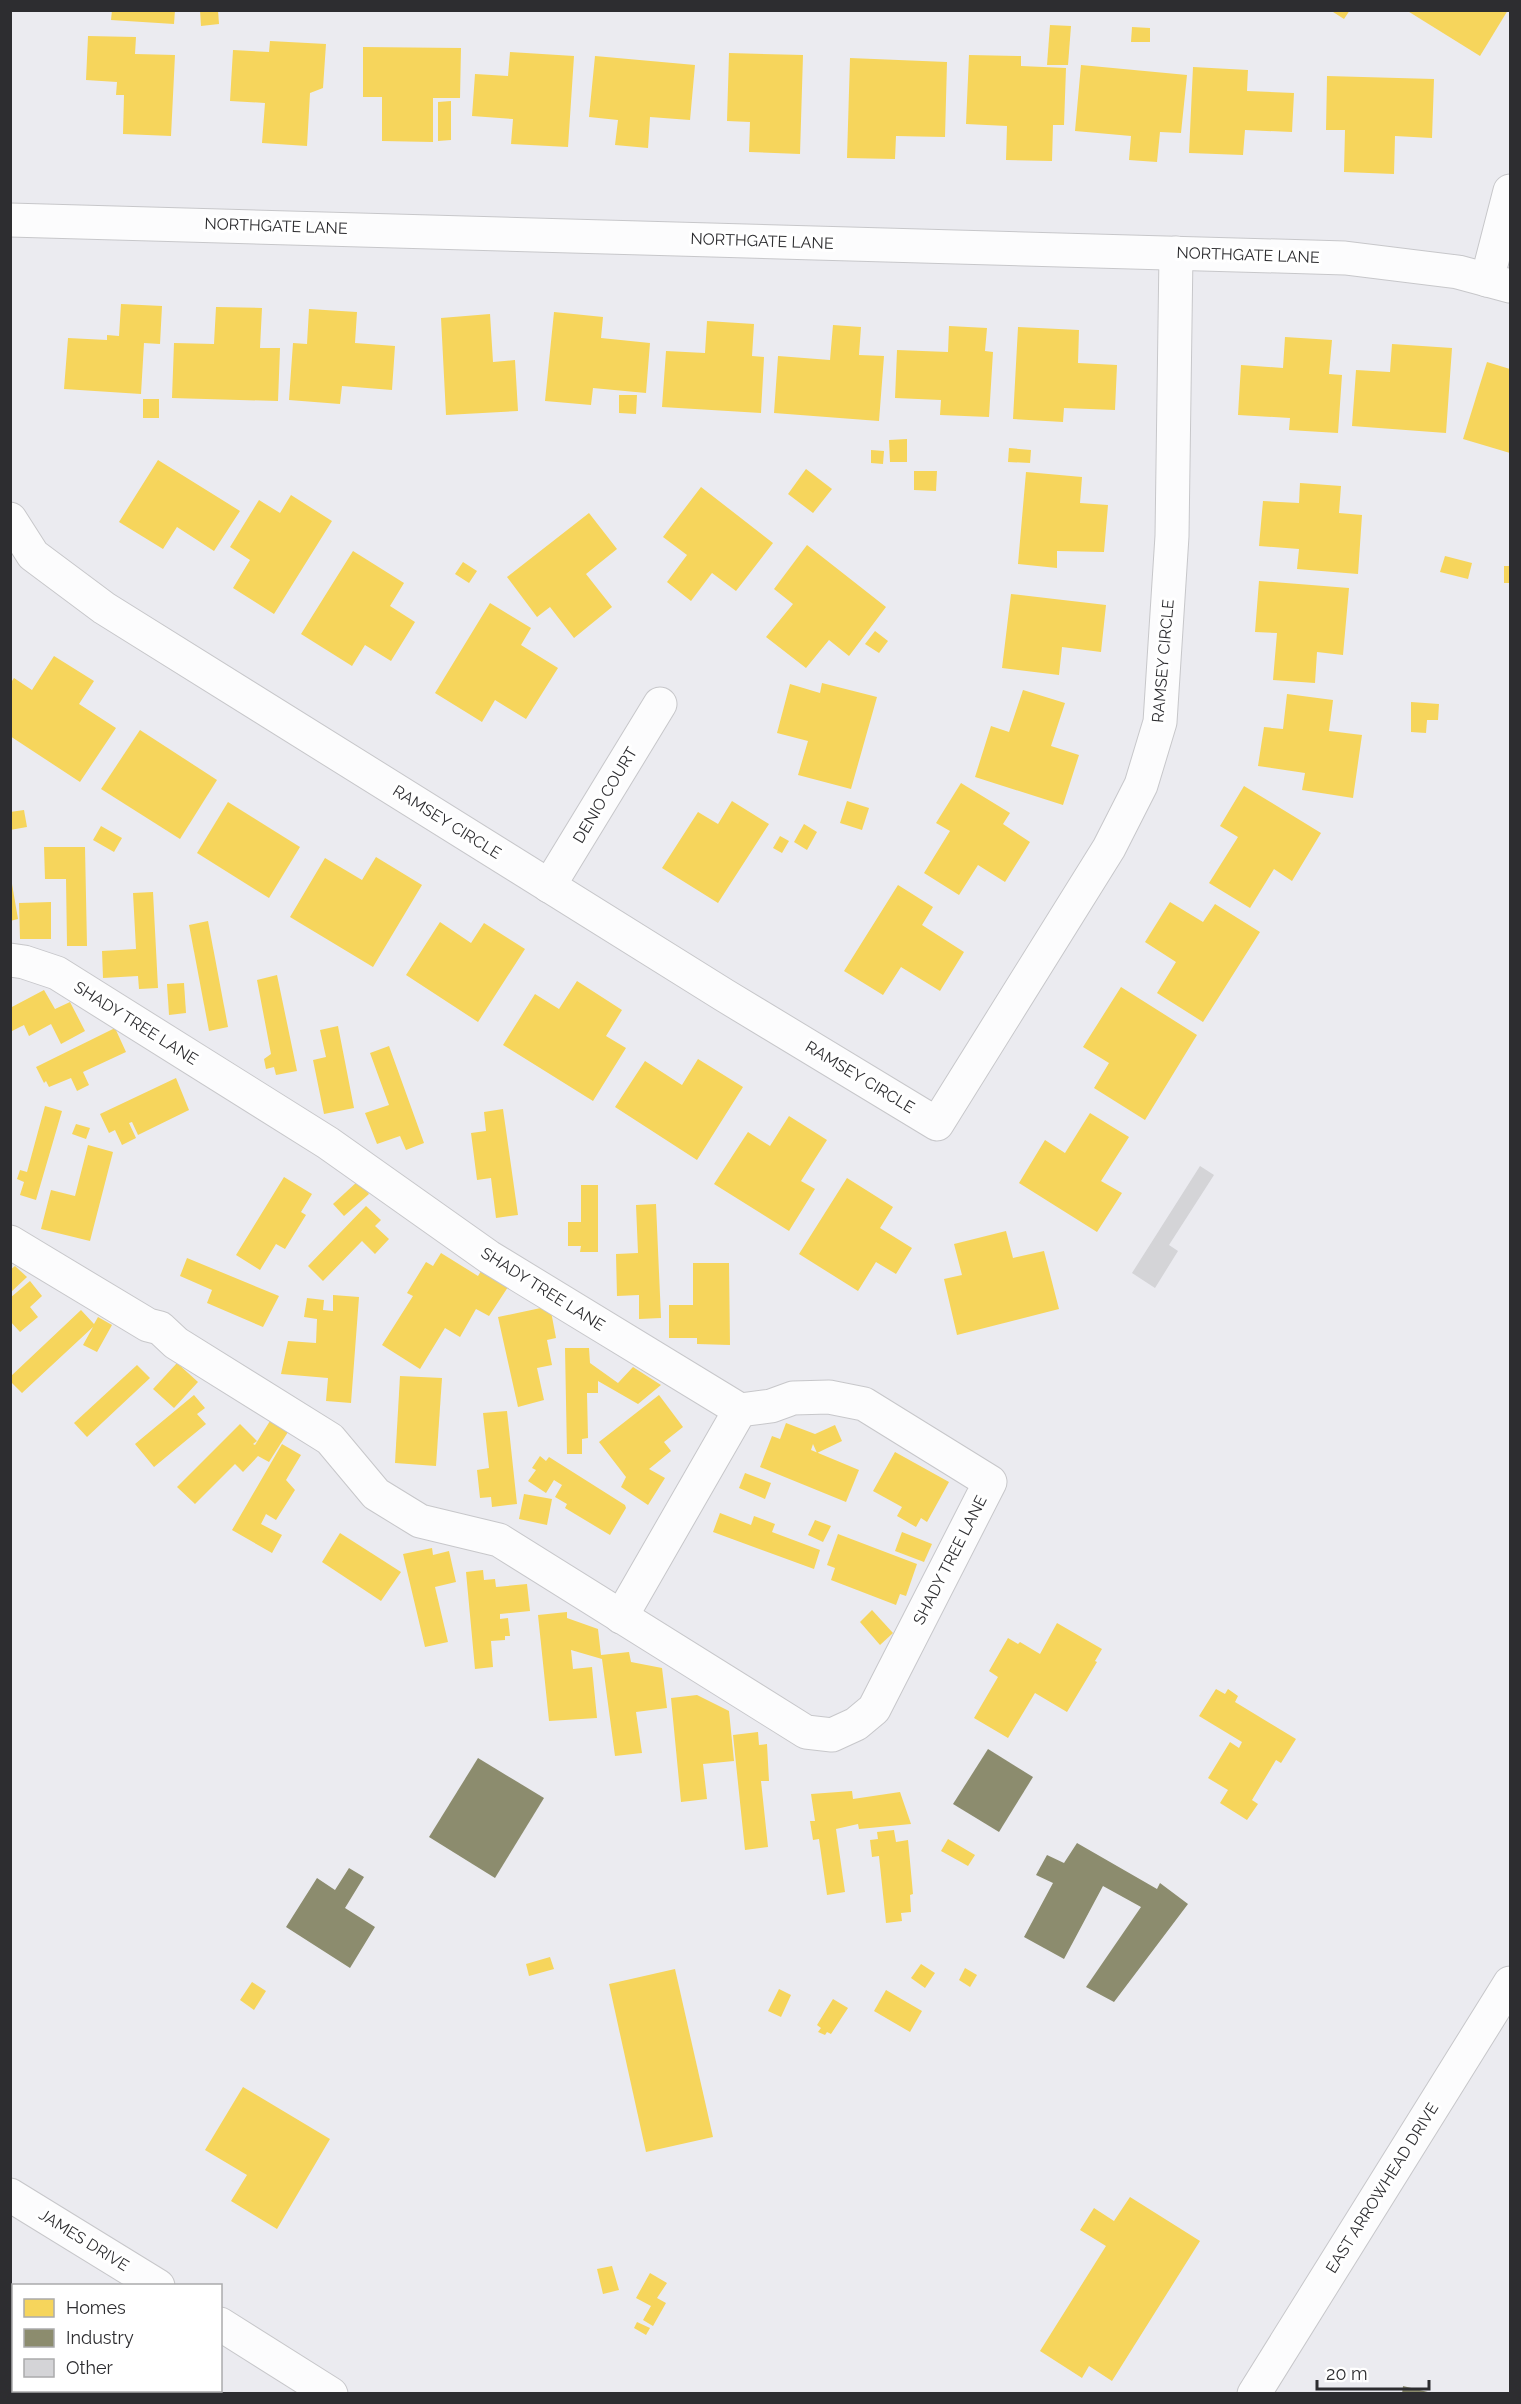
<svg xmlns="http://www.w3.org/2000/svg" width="1521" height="2404" font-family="Raleway,sans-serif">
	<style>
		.homes { fill: #f6d55c }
		.industry { fill: #8c8c6e }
		.building { fill: #d4d4d7 }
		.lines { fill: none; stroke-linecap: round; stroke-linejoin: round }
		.minor-casing { stroke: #c7c7ca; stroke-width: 35 }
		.tertiary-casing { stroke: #c7c7ca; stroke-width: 35 }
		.minor { stroke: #fcfcfd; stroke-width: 33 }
		.tertiary { stroke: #fcfcfd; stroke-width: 33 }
		.labels { text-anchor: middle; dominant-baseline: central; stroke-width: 6; stroke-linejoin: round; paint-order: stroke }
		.street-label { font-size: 16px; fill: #2d2d30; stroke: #fff }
	</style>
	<rect width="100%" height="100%" fill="#ebebf0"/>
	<g class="homes">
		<polygon points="112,10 175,10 174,24 111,20"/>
		<polygon points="200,10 218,10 219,24 201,26"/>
		<polygon points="1330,10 1350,10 1344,19"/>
		<polygon points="1406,10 1508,10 1480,56"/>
		<polygon points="1050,25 1071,26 1068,65 1047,65"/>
		<polygon points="1132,27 1150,28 1150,42 1131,42"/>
		<polygon points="88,36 136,37 135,54 175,55 171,136 123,134 124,95 116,95 117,82 86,80"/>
		<polygon points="270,41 326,44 323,88 310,93 307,146 262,143 265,103 230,101 233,50 269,52"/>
		<polygon points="363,47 461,48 460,98 433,98 433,142 382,141 382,97 363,97"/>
		<polygon points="510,52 574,56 568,147 511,144 513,119 472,116 475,74 508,76"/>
		<polygon points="729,53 803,55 800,154 749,152 750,122 727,121"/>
		<polygon points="969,55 1021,56 1021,66 1066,68 1064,125 1053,125 1052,161 1006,160 1007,126 966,124"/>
		<polygon points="595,56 695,65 690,120 650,117 648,148 615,145 618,120 589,117"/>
		<polygon points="850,58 947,62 945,137 896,136 895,159 847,158"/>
		<polygon points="1081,65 1187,75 1181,133 1160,132 1157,162 1129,160 1131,136 1075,131"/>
		<polygon points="1193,67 1248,70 1247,91 1294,93 1292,132 1245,130 1243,155 1189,153"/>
		<polygon points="1327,76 1434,79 1432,138 1395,136 1394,174 1344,172 1345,130 1326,130"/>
		<polygon points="451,101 451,140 438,141 438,102"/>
		<polygon points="121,304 162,306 160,344 144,343 141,394 64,389 68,338 107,340 107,335 119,336"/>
		<polygon points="216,307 262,308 260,348 280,348 278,401 172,398 174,343 214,344"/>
		<polygon points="309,309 357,312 355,343 395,346 392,390 342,386 340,404 289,400 293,343 307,344"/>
		<polygon points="554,312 603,317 601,338 650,343 646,393 593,388 591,405 545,401"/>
		<polygon points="490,314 493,362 515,360 518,411 446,415 441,318"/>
		<polygon points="707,321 754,324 752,356 764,357 761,413 662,407 666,351 705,353"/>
		<polygon points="833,325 861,327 859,355 884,356 879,421 774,413 778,356 830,360"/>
		<polygon points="949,326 987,328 985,351 993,352 989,417 940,415 941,400 895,398 897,350 948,352"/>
		<polygon points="1018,327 1079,330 1078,363 1117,365 1115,410 1064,408 1063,422 1013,419"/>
		<polygon points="1285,337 1332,340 1329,374 1342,375 1338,433 1289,430 1290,418 1238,415 1241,365 1283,368"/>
		<polygon points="1392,344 1452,348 1446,433 1352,426 1356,370 1390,372"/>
		<polygon points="1487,362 1510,369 1510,453 1463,439"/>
		<polygon points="619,395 637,395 636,414 619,413"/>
		<rect x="143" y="399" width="16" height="19"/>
		<polygon points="907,439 907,462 890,462 889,440"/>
		<polygon points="1009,448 1031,450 1030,463 1008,462"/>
		<polygon points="871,450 884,451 883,464 871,463"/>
		<polygon points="158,460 240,511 214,551 177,527 163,549 119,522"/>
		<polygon points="806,469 832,489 813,513 788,494"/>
		<polygon points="914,471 937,471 936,491 914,490"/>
		<polygon points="1026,472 1082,477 1080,503 1108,505 1104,552 1057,551 1057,568 1018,564"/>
		<polygon points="1300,483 1341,486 1339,513 1362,515 1358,574 1297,569 1299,549 1259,546 1263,501 1299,503"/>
		<polygon points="701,487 773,543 736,591 712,573 691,601 667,582 687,555 663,537"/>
		<polygon points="291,495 332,521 274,614 233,588 250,560 230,547 259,500 280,513"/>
		<polygon points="589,513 617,549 586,574 612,607 574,638 550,607 537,617 507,577"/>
		<polygon points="807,545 886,607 849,656 829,640 806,668 766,637 793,604 774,589"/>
		<polygon points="353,551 404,583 390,606 415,622 391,661 365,645 352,666 301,634"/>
		<polygon points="1445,556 1472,563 1468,579 1440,572"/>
		<polygon points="463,562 477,571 469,583 455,574"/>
		<rect x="1504" y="566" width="6" height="17"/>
		<polygon points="1259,581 1349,588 1343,655 1317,652 1315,683 1273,680 1277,633 1255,632"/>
		<polygon points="1011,594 1106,605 1101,652 1062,647 1059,675 1002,668"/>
		<polygon points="490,603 531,628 521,645 558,668 526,719 495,700 482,722 435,693"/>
		<polygon points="875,631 888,641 879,653 865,644"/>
		<polygon points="54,656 94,681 79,704 116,728 80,782 10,736 10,684 14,678 32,690"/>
		<polygon points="822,683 877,697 851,789 798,775 808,741 777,733 790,684 820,693"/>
		<polygon points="1023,690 1065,703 1051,746 1079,755 1063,805 975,777 991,726 1009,732"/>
		<polygon points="1287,694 1333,700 1329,731 1362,735 1353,798 1302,790 1305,773 1258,766 1264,727 1283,729"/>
		<polygon points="1411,702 1439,704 1438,720 1427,720 1426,733 1411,732"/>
		<polygon points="140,730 217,780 180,839 101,789"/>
		<polygon points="961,783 1010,813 1003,824 1030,842 1005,882 978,865 959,895 924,873 950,831 936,823"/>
		<polygon points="1244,786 1321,833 1292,881 1274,869 1250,908 1209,883 1238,837 1220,826"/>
		<polygon points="732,801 769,824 718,903 662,868 698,812 718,824"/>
		<polygon points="847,801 869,808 862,830 840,823"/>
		<polygon points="228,802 300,847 269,898 197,853"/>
		<polygon points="24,810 27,827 10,830 10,812"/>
		<polygon points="804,824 817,832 807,850 794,842"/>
		<polygon points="101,826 122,838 114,852 93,840"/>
		<polygon points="780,836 789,841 782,853 773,848"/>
		<polygon points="44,847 85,847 87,946 67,946 66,879 45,879"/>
		<polygon points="376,857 422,885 373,967 290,917 325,858 362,880"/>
		<polygon points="12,884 18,919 10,921 10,885"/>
		<polygon points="898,885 933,907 922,925 964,952 940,991 901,967 883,995 844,971"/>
		<polygon points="153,892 158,988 139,989 138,976 103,978 102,951 136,949 133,893"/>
		<polygon points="51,902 51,939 20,939 19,903"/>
		<polygon points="1170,902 1203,922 1215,904 1260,932 1203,1022 1157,993 1176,962 1145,942"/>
		<polygon points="208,921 228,1027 209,1031 189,925"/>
		<polygon points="440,922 471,943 484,923 525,949 478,1022 406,975"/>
		<polygon points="277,975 297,1071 276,1075 274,1067 266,1069 264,1059 271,1054 257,980"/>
		<polygon points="577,981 622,1010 606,1036 626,1048 593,1101 503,1045 535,994 559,1009"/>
		<polygon points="184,983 186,1013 169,1015 167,984"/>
		<polygon points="1121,987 1197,1035 1145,1120 1094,1088 1109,1063 1083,1047"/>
		<polygon points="44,990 55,1009 70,1002 85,1031 61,1044 51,1024 29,1036 24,1025 10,1032 10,1008"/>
		<polygon points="338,1026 354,1108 324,1114 313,1060 326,1057 320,1030"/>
		<polygon points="115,1028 126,1052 83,1072 89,1085 77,1091 71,1078 49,1087 46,1081 44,1083 36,1067"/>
		<polygon points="389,1046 424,1143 406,1150 400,1136 377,1144 365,1113 389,1105 370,1053"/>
		<polygon points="698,1059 743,1087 697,1160 615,1107 645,1061 682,1085"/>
		<polygon points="176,1078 189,1110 138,1135 132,1122 129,1123 136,1138 122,1145 115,1130 109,1133 100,1114"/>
		<polygon points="45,1106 62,1111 36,1200 20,1195 24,1182 17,1179 20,1170 27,1172"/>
		<polygon points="503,1109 518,1215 496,1218 491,1178 477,1180 471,1133 486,1131 484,1112"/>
		<polygon points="1090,1113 1129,1137 1101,1181 1122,1193 1097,1232 1019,1183 1045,1140 1065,1153"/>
		<polygon points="789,1116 827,1140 801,1181 815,1189 789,1231 714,1184 748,1132 770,1146"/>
		<polygon points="76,1124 90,1128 86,1139 72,1134"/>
		<polygon points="88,1145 113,1152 90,1241 41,1229 51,1190 75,1196"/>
		<polygon points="284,1177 312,1194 301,1212 306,1215 285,1249 276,1244 260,1270 236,1255"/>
		<polygon points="847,1178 893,1207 880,1228 912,1248 896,1274 876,1262 858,1291 799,1254"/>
		<polygon points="358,1181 369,1194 344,1216 333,1204"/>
		<polygon points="581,1185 598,1185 598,1252 580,1252 581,1246 568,1246 568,1222 581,1222"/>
		<polygon points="656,1204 661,1318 639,1319 639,1295 617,1296 616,1254 638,1253 636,1205"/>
		<polygon points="366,1206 381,1220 375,1226 389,1239 375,1254 362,1241 323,1281 308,1266"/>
		<polygon points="1006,1231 1013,1258 1044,1251 1059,1309 957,1335 944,1279 962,1275 954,1244"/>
		<polygon points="441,1253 478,1276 481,1271 508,1287 489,1316 476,1309 460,1337 445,1328 420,1369 382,1345 413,1296 407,1293 426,1262 433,1266"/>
		<polygon points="187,1258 279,1296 263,1327 207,1303 212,1290 180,1276"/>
		<polygon points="693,1263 729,1263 730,1345 697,1344 697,1338 669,1338 669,1305 693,1305"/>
		<polygon points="15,1266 27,1277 10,1293 10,1270"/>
		<polygon points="30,1281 42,1296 30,1307 38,1317 20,1332 10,1321 10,1298"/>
		<polygon points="333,1295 359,1297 351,1403 326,1401 328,1378 281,1374 288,1341 316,1343 317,1319 304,1317 307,1298 324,1300 323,1310 333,1311"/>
		<polygon points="550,1306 556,1338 547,1340 552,1365 537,1368 544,1400 518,1407 498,1317"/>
		<polygon points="81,1310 94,1324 98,1317 112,1325 97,1352 83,1345 93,1327 22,1393 10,1381 10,1377"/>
		<polygon points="565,1348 589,1348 590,1363 618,1383 633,1367 661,1385 638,1404 598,1381 598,1393 587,1393 588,1438 582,1439 582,1454 567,1454"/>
		<polygon points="177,1363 198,1382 174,1408 153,1389"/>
		<polygon points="137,1365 150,1378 87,1437 74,1423"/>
		<polygon points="400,1376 442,1378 436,1466 395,1463"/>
		<polygon points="194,1395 205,1408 197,1414 206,1424 154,1467 135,1444"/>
		<polygon points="659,1395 683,1427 664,1442 671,1451 649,1469 665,1478 648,1505 621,1487 626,1477 599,1442"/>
		<polygon points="507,1411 517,1504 492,1507 491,1497 480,1498 477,1470 489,1468 483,1413"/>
		<polygon points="270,1421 288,1432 269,1462 258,1456 243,1472 235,1464 195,1504 177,1487 240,1424 257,1441 253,1444 255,1445"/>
		<polygon points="786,1423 815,1434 835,1425 842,1441 817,1453 813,1444 811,1450 859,1470 846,1502 760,1467 772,1436 780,1439"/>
		<polygon points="282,1444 301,1455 286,1480 295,1490 276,1520 266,1514 261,1524 282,1535 272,1553 232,1530"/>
		<polygon points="895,1452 949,1482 927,1522 921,1518 916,1527 897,1516 902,1507 873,1491"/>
		<polygon points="540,1456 546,1461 549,1457 625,1505 626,1508 610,1535 565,1508 567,1504 555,1497 562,1485 554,1480 546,1493 528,1481 536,1470 532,1468"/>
		<polygon points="745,1473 771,1483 765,1499 739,1488"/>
		<polygon points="524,1494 552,1499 547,1525 519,1519"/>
		<polygon points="720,1513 751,1525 754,1516 775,1524 772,1532 820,1550 814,1569 713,1532"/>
		<polygon points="815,1520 831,1526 823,1542 808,1535"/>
		<polygon points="902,1532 932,1544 924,1562 895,1551"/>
		<polygon points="340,1533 401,1572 381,1601 322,1562"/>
		<polygon points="838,1534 917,1564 906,1596 900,1594 896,1605 831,1580 835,1568 827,1565"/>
		<polygon points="432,1548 433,1555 449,1551 456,1582 435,1587 448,1642 425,1647 403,1554"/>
		<polygon points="483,1570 484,1580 495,1579 496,1587 527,1584 530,1611 500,1614 500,1619 508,1618 510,1636 505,1636 505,1640 491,1641 493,1667 475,1669 466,1572"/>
		<polygon points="872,1610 893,1633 880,1645 860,1622"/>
		<polygon points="567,1612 567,1618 598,1629 601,1655 629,1652 631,1662 662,1668 667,1708 636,1712 642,1753 615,1756 602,1659 571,1650 573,1669 592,1667 597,1718 549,1721 538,1615"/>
		<polygon points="1057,1623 1102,1649 1095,1661 1097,1662 1067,1712 1035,1693 1008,1738 974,1718 998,1677 989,1671 1008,1638 1018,1644 1020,1642 1040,1654"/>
		<polygon points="1216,1689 1225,1694 1228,1689 1238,1696 1235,1702 1296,1739 1281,1763 1276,1760 1252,1800 1258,1804 1247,1820 1220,1803 1228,1790 1208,1778 1230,1742 1239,1748 1242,1742 1199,1716"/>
		<polygon points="697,1695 729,1711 734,1761 703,1764 707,1799 681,1802 671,1698"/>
		<polygon points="758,1732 759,1745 767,1744 769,1781 761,1781 768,1847 745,1850 733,1735"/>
		<polygon points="852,1791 853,1799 900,1792 911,1824 859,1829 858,1824 836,1829 845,1892 827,1895 819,1839 813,1840 810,1821 815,1821 811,1794"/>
		<polygon points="894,1830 896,1842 908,1840 913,1894 910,1895 911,1912 901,1913 902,1921 886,1923 879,1856 872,1857 870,1840 878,1839 877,1832"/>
		<polygon points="948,1839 975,1855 968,1866 941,1851"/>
		<polygon points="550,1957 554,1969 529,1976 526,1964"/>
		<polygon points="921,1964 935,1973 925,1988 911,1978"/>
		<polygon points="965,1968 977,1975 970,1987 959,1980"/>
		<polygon points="675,1969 713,2137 646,2152 609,1984"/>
		<polygon points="252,1982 266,1991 254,2010 240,2000"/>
		<polygon points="779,1989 791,1995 781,2017 768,2011"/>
		<polygon points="886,1990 922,2011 910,2032 874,2011"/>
		<polygon points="833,1999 848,2008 831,2034 827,2032 825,2035 818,2032 821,2028 817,2025"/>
		<polygon points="243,2087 330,2139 277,2229 231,2201 247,2175 205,2150"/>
		<polygon points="1130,2197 1200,2241 1112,2381 1089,2366 1082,2378 1040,2351 1106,2246 1080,2230 1094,2208 1114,2221"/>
		<polygon points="612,2266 619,2290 603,2294 597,2269"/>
		<polygon points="650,2273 667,2283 657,2298 666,2303 653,2326 643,2320 651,2306 636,2298"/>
		<polygon points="637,2322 650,2328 646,2335 634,2328"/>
	</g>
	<g class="industry">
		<polygon points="988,1749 1033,1777 999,1832 953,1804"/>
		<polygon points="478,1758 544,1798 495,1878 429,1837"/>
		<polygon points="1077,1843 1157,1889 1160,1883 1188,1904 1114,2002 1086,1987 1141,1907 1103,1886 1064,1959 1024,1937 1053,1883 1036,1875 1047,1855 1064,1863"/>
		<polygon points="349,1868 364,1877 345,1908 375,1927 350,1968 286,1927 317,1878 335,1890"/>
		<polygon points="1403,2386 1432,2393 1432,2394 1402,2394"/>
	</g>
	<polygon class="building" points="1200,1166 1214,1175 1169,1245 1178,1251 1155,1288 1132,1273"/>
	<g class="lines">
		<g class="minor-casing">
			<g id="minor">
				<polyline points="10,220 1345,258 1458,272 1510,286"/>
				<polyline points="1487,280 1510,191"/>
				<polyline points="10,519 33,555 104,608 724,995 937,1124 1109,848 1141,785 1160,722 1172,536 1176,253"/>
				<polyline points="549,886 660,704"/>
				<polyline points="10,960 24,962 57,973 328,1143 489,1257 740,1410 771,1406 793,1398 829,1397 864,1404 990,1482 874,1709 856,1724 832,1735 806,1732 499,1540 420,1521 376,1494 330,1439 176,1343 160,1328 148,1325 10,1242"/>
				<polyline points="621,1617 740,1410"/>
				<polyline points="10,2195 158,2286"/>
				<polyline points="220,2324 331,2394"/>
			</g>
		</g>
		<g class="tertiary-casing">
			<polyline id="tertiary" points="1254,2394 1510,1983"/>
		</g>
		<use href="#minor" class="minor"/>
		<use href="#tertiary" class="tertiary"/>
	</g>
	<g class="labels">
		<g class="street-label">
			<text transform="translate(276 226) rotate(2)">NORTHGATE LANE</text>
			<text transform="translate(762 241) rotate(2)">NORTHGATE LANE</text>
			<text transform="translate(1248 255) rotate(2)">NORTHGATE LANE</text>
			<text transform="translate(1163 661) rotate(-85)">RAMSEY CIRCLE</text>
			<text transform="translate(605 795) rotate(-59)">DENIO COURT</text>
			<text transform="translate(447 822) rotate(32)">RAMSEY CIRCLE</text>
			<text transform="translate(136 1023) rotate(32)">SHADY TREE LANE</text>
			<text transform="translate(860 1077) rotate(31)">RAMSEY CIRCLE</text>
			<text transform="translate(543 1289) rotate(32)">SHADY TREE LANE</text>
			<text transform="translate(950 1560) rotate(-63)">SHADY TREE LANE</text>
			<text transform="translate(1382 2188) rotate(-58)">EAST ARROWHEAD DRIVE</text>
			<text transform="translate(84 2240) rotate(32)">JAMES DRIVE</text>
		</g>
	</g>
	<rect width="1521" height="2404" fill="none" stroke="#2d2d30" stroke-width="24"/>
	<rect x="12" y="2284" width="210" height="108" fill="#ffffff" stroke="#ababac" stroke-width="1.5"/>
	<rect x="24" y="2299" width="30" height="18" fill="#f6d55c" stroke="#ababac" stroke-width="1.5"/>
	<text x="66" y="2314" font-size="18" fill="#2d2d30">Homes</text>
	<rect x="24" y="2329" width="30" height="18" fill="#8c8c6e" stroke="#ababac" stroke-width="1.5"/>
	<text x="66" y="2344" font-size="18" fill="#2d2d30">Industry</text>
	<rect x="24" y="2359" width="30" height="18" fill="#d4d4d7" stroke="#ababac" stroke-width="1.5"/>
	<text x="66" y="2374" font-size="18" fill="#2d2d30">Other</text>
	<path d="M1317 2380v9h112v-9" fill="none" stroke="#2d2d30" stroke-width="3"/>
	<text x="1326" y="2380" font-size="18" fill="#2d2d30" stroke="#ffffff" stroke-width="4.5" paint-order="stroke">20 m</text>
</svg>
